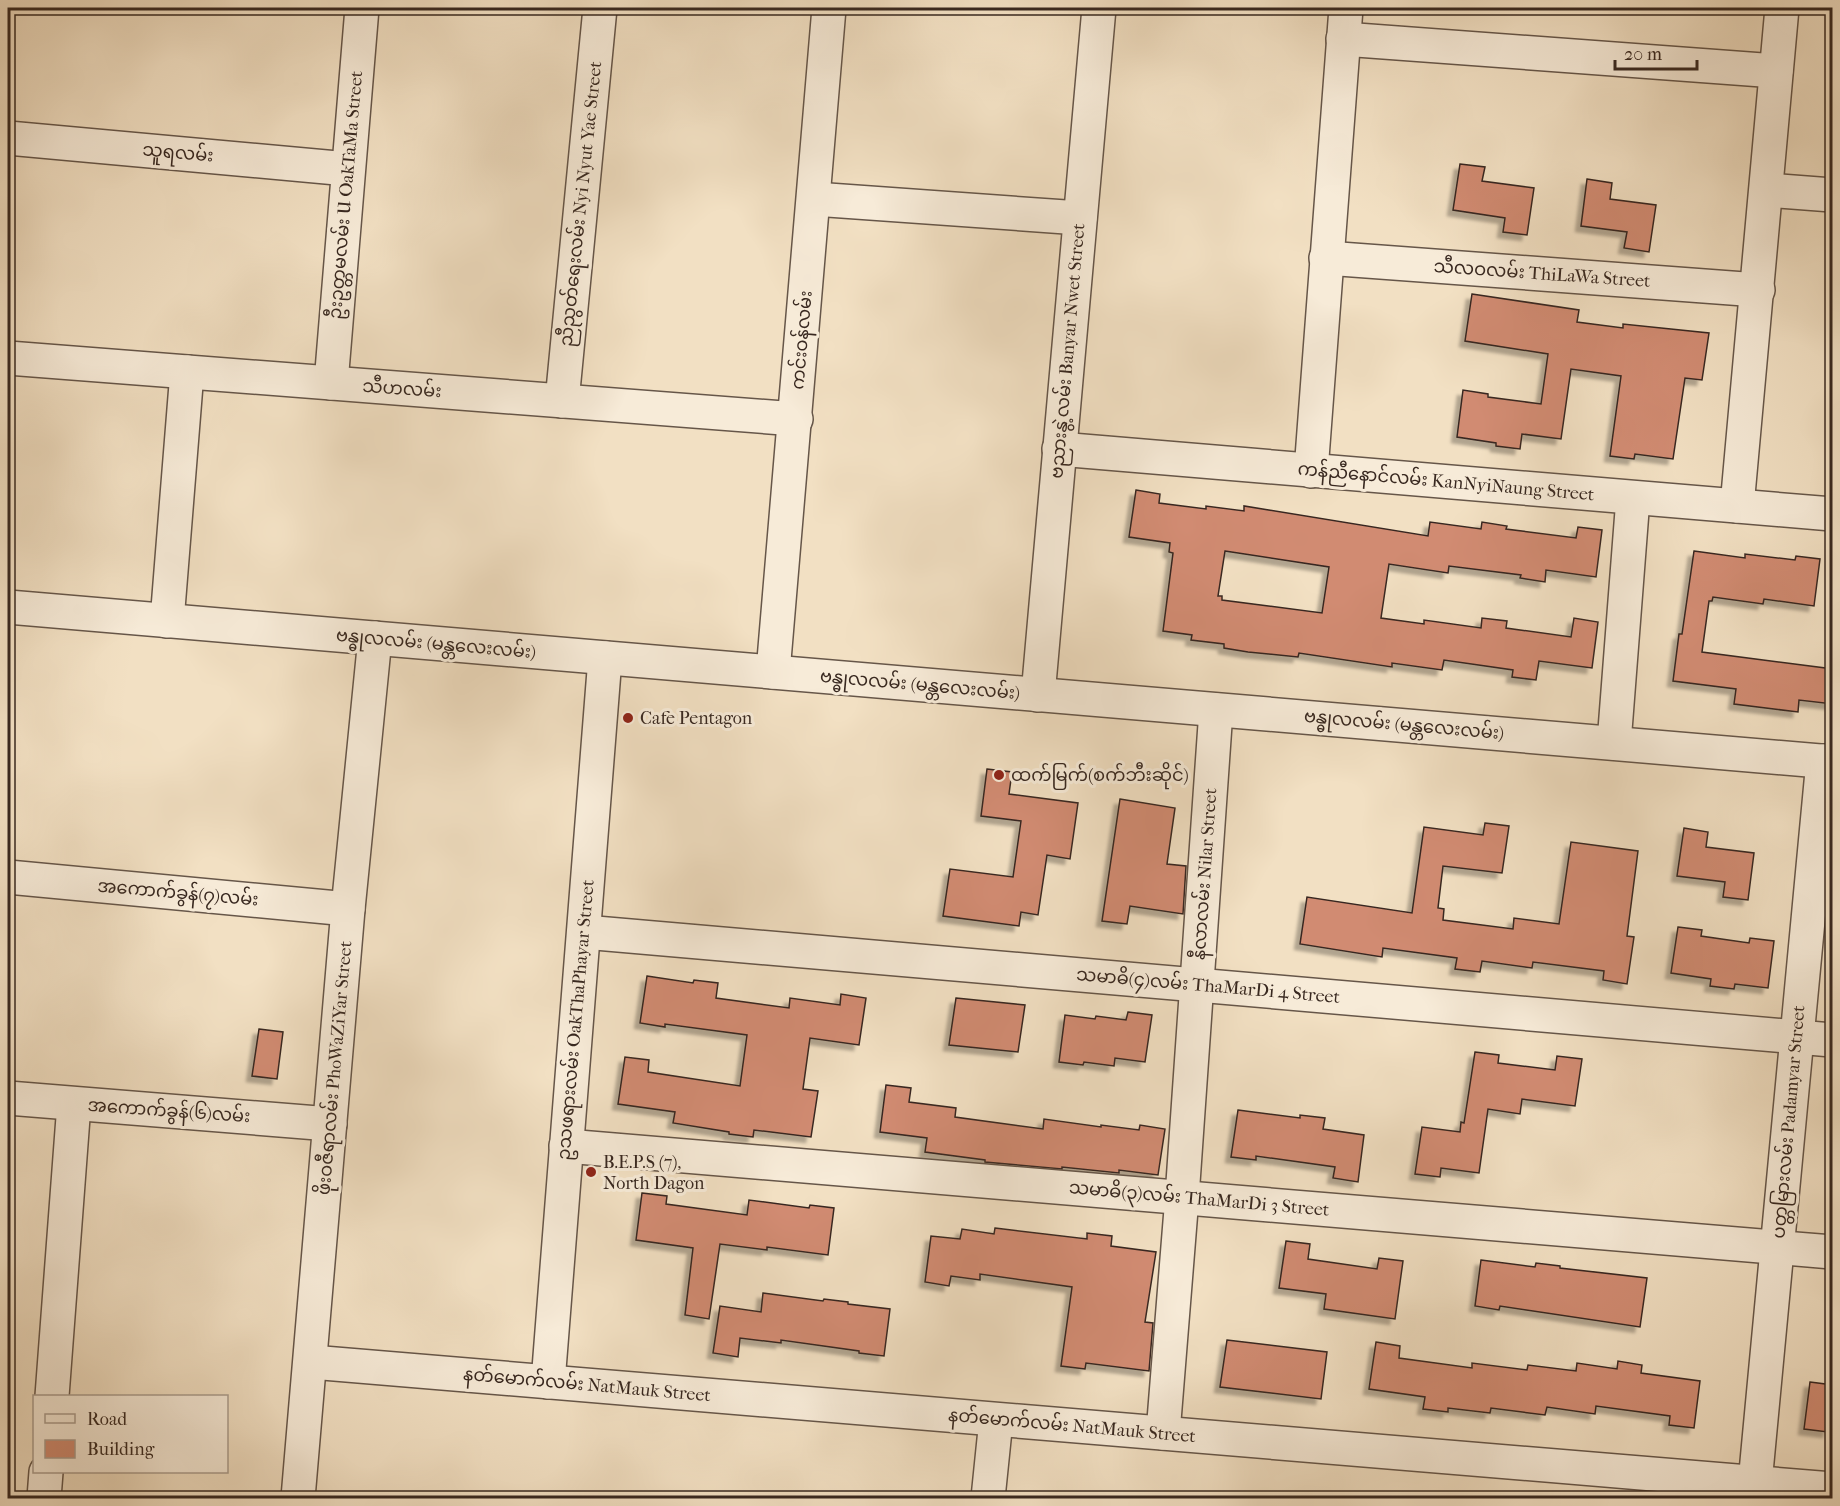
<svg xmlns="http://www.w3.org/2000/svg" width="1840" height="1506" font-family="'IM FELL French Canon','Noto Sans Myanmar',serif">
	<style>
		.building { fill: #d18b72; stroke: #382820; stroke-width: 1.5; fill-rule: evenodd; filter: url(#shadow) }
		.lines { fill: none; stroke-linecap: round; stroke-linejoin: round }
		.minor-casing { stroke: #665649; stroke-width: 36 }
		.minor { stroke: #f7ebd8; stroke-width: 33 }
		.poi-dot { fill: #8f2418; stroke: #f7ebd8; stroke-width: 2 }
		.labels { text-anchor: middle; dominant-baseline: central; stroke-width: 6; stroke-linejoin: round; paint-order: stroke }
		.street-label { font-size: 18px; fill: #382820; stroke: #f7ebd8 }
		.poi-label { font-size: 18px; fill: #382820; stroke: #f7ebd8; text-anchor: start }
	</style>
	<defs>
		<filter id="shadow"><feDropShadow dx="-5.5" dy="5.5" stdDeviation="1.5" flood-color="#0004"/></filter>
	</defs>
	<rect width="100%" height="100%" fill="#f2e0c3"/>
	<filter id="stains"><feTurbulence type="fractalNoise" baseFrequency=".00333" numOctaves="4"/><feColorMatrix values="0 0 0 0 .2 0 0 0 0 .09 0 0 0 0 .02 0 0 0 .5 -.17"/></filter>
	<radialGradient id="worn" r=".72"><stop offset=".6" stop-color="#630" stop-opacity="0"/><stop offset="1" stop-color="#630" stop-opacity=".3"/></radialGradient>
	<g class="building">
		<polygon points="1460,164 1485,167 1482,181 1534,188 1527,235 1503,232 1505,218 1453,210"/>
		<polygon points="1587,179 1612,183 1610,199 1656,205 1649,252 1624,248 1627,232 1581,226"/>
		<polygon points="1472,294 1579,310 1577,322 1623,328 1623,324 1709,333 1702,380 1685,378 1673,459 1635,454 1634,459 1610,456 1621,376 1571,369 1561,439 1522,434 1520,449 1496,446 1496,443 1457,437 1463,390 1488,394 1488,397 1541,404 1548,354 1465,341"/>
		<path d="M1136 490 1160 494 1159 503 1206 509V506L1244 511V506L1428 536 1430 522 1481 529 1482 522 1507 526 1506 529 1576 538 1578 527 1602 530 1596 577 1546 570 1545 582 1520 578 1521 575 1449 566 1448 573 1389 564 1381 618 1424 624V620L1481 628 1482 618 1507 621 1506 628 1571 637 1574 618 1598 622 1592 668 1539 661 1536 680 1512 677 1513 670 1444 660 1442 670 1392 663V667L1299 653 1298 657 1248 652 1224 648V644L1191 640 1192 635 1163 631 1173 553 1169 552 1170 543 1129 537ZM1225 551 1329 567 1322 613 1222 600V596H1218Z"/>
		<polygon points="1694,551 1745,558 1745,554 1795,560 1796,556 1820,559 1814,606 1764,599 1763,604 1713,597 1712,601 1709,601 1702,652 1833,669 1833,704 1799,700 1798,712 1734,704 1736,689 1673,681 1679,634 1682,634"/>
		<polygon points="987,769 1012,772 1009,794 1078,803 1070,859 1047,855 1038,915 1021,912 1019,926 943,916 950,869 1013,877 1021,821 981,816"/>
		<polygon points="1120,799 1175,808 1167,864 1186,866 1183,914 1130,906 1127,924 1102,921"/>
		<polygon points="1485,823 1509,826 1502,873 1443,866 1438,908 1444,909 1443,920 1513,929 1514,918 1559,924 1571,842 1638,851 1627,936 1634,937 1627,984 1603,980 1604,971 1533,962 1532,968 1482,961 1480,972 1455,969 1457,958 1383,948 1382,957 1300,944 1307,897 1412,913 1424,827 1483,835"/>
		<polygon points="1684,828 1708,832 1706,847 1754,853 1748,900 1723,897 1725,882 1677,876"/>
		<polygon points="1678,927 1702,930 1701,936 1749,943 1750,938 1774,941 1768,988 1735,984 1734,989 1710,986 1711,979 1671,973"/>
		<polygon points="647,976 693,983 694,980 718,983 716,998 789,1008 790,998 840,1005 841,994 866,998 859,1045 810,1038 803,1089 818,1091 811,1137 754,1130 753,1137 729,1134 729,1132 673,1123 675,1112 618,1104 625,1057 649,1060 648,1072 740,1086 747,1035 665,1024 665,1027 640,1023"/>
		<polygon points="956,998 1025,1005 1018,1052 949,1045"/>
		<polygon points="1128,1012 1152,1015 1145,1062 1115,1058 1114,1066 1084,1062 1083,1065 1059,1062 1065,1015 1095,1019 1096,1016 1126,1020"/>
		<polygon points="259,1029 283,1032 277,1079 252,1076"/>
		<polygon points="1475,1052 1499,1055 1498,1063 1555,1070 1557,1056 1582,1059 1575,1106 1522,1099 1520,1114 1488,1109 1479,1173 1441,1168 1440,1177 1415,1174 1422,1127 1460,1132 1461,1122 1464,1123"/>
		<polygon points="886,1085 911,1088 909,1102 956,1108 955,1117 1043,1129 1044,1119 1101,1127 1101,1125 1139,1130 1140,1125 1165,1129 1158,1175 1119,1170 1119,1173 1062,1167 1062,1169 985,1162 985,1160 925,1152 927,1138 880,1132"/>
		<polygon points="1238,1110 1300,1118 1300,1115 1325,1118 1323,1129 1364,1135 1358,1182 1333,1178 1335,1167 1256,1156 1256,1160 1231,1157"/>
		<polygon points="642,1193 667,1196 666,1204 747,1215 749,1200 809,1208 810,1205 834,1208 828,1255 767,1247 767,1250 720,1244 709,1319 685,1315 693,1248 636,1240"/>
		<polygon points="995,1228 1087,1239 1087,1233 1112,1236 1111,1246 1156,1252 1145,1322 1153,1323 1149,1371 1086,1363 1085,1369 1061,1366 1072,1287 980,1274 980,1280 951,1276 949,1286 925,1282 931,1236 960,1239 962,1229 994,1234"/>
		<polygon points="1286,1241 1310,1244 1308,1259 1377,1269 1379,1258 1403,1261 1395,1319 1324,1309 1326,1294 1279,1288"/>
		<polygon points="1481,1260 1535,1267 1536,1263 1560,1266 1560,1268 1647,1278 1640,1327 1500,1306 1499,1310 1475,1306"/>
		<polygon points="763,1293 823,1301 824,1299 848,1302 848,1304 890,1309 884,1356 859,1353 859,1351 781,1340 781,1343 740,1338 738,1357 713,1353 720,1306 761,1312"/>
		<polygon points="1227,1340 1327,1352 1321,1399 1220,1387"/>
		<polygon points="1376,1342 1400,1346 1399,1358 1472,1368 1472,1363 1527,1370 1528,1365 1576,1371 1577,1363 1617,1369 1618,1361 1642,1365 1641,1373 1700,1381 1694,1428 1669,1425 1670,1416 1596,1406 1595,1414 1547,1407 1545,1415 1491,1408 1490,1413 1448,1408 1448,1412 1423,1409 1425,1397 1369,1389"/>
		<polygon points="1810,1382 1833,1385 1833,1423 1830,1423 1828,1432 1804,1429"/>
	</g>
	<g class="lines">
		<g class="minor-casing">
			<g id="minor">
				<polyline points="1343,39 1776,71"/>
				<polyline points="8,138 348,169"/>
				<polyline points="1767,190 1832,195"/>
				<polyline points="814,199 1080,218"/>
				<polyline points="1326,258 1758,290"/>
				<polyline points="8,358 796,419"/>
				<polyline points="331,383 362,8"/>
				<polyline points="562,401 600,8"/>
				<polyline points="1059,449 1832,514"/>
				<polyline points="1311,471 1346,8"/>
				<polyline points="1737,506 1782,8"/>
				<polyline points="8,607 1832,762"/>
				<polyline points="167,621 187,372"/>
				<polyline points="773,672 829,8"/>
				<polyline points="1038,695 1099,8"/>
				<polyline points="1614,743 1633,498"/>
				<polyline points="8,877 348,909"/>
				<polyline points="584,932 1832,1040"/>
				<polyline points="8,1098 330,1124"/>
				<polyline points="566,1146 1832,1252"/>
				<polyline points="311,1362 1832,1489"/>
				<polyline points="548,1382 605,658"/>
				<polyline points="52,1396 74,1104"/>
				<polyline points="1163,1433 1182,1197 1216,710"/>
				<polyline points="1755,1483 1823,761"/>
				<polyline points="44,1498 46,1472"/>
				<polyline points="298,1498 348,909 375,638"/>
				<polyline points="988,1498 996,1420"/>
			</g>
		</g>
		<use href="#minor" class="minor"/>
	</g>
	<g class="poi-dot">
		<circle cx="628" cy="718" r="6"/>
		<circle cx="999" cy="775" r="6"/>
		<circle cx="591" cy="1172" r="6"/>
	</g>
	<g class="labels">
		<g class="street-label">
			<text transform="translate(178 153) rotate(5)">သူရလမ်း</text>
			<text transform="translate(346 195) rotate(-85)">ဦးဥတ္တမလမ်း U OakTaMa Street</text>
			<text transform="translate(581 204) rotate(-84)">ညီညွတ်ရေးလမ်း Nyi Nyut Yae Street</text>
			<text transform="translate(1542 274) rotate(4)">သီလဝလမ်း ThiLaWa Street</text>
			<text transform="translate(802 340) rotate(-85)">ကင်းဝန်လမ်း</text>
			<text transform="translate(1068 351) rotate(-85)">ဗညားနွဲ့လမ်း Banyar Nwet Street</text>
			<text transform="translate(402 389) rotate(4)">သီဟလမ်း</text>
			<text transform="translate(1446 482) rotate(5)">ကန်ညီနောင်လမ်း KanNyiNaung Street</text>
			<text transform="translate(436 644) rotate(5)">ဗန္ဓုလလမ်း (မန္တလေးလမ်း)</text>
			<text transform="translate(920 685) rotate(5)">ဗန္ဓုလလမ်း (မန္တလေးလမ်း)</text>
			<text transform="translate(1404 725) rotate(5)">ဗန္ဓုလလမ်း (မန္တလေးလမ်း)</text>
			<text transform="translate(1205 874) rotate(-86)">နီလာလမ်း Nilar Street</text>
			<text transform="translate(178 893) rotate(5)">အကောက်ခွန်(၇)လမ်း</text>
			<text transform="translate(1208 986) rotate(5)">သမာဓိ(၄)လမ်း ThaMarDi 4 Street</text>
			<text transform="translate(576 1020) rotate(-85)">ဥသဖရားလမ်း OakThaPhayar Street</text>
			<text transform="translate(335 1068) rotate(-85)">ဖိုးဝဇီရာလမ်း PhoWaZiYar Street</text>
			<text transform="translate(169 1111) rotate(4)">အကောက်ခွန်(၆)လမ်း</text>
			<text transform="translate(1789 1122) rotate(-85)">ပတ္တမြားလမ်း Padamyar Street</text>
			<text transform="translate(1199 1199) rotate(5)">သမာဓိ(၃)လမ်း ThaMarDi 3 Street</text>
			<text transform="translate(587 1385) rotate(5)">နတ်မောက်လမ်း NatMauk Street</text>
			<text transform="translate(1072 1426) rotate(5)">နတ်မောက်လမ်း NatMauk Street</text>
		</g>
		<g class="poi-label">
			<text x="640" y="718">Cafe Pentagon</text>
			<text x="1011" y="775">ထက်မြက်(စက်ဘီးဆိုင်)</text>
			<text x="603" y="1162">B.E.P.S (7),<tspan x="603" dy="21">North Dagon</tspan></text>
		</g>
	</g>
	<rect width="1840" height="1506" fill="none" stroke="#f2e0c3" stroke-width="30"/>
	<rect x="9" y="9" width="1822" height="1488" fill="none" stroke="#382820" stroke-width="3"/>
	<rect x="15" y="15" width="1810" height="1476" fill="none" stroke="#382820" stroke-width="1.5"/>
	<rect x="33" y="1395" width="195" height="78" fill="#f7ebd8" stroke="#ab9d8e" stroke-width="1.5"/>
	<rect x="45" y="1414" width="30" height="9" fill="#f7ebd8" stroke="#ab9d8e" stroke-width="1.5"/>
	<text x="87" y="1425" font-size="18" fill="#382820">Road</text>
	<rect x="45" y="1440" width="30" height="18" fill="#d18b72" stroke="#ab9d8e" stroke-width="1.5"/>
	<text x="87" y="1455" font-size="18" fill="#382820">Building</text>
	<path d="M1615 60v9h82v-9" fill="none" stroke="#382820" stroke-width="3"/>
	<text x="1624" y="60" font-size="18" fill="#382820" stroke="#f7ebd8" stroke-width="4.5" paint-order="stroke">20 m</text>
	<rect width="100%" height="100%" filter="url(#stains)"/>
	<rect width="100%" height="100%" fill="url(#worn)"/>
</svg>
